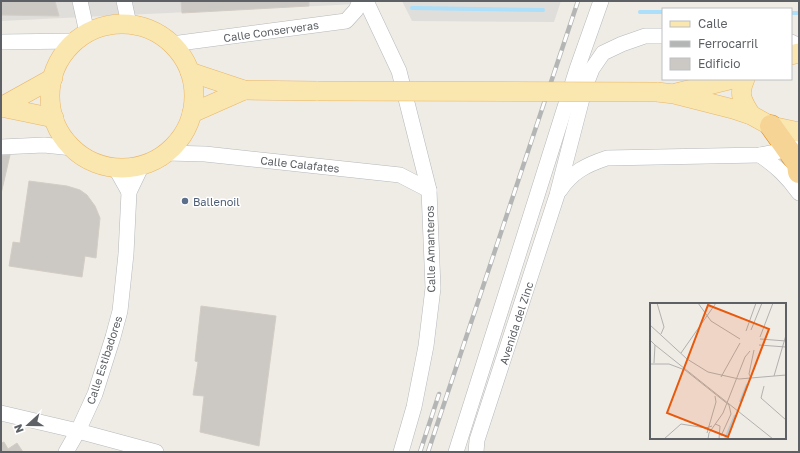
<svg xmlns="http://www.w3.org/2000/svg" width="800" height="453" font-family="'Golos Text',sans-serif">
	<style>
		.industrial { fill: #e0deda }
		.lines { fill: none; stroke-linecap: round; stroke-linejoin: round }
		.stream { stroke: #abdffa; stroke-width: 4 }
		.building { fill: #ccc9c4; stroke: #d3cdc4 }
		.minor-casing { stroke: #b6b8bb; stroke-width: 16 }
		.major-casing { stroke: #e9b665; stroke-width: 20 }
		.highway-casing { stroke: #e58d0f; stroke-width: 23 }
		.minor { stroke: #fff; stroke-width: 15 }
		.major { stroke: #fae6af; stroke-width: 19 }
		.highway { stroke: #f6d495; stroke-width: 22 }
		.rail-casing { stroke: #b4b5b5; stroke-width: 4.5 }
		.rail { stroke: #fff; stroke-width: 3; stroke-dasharray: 9; stroke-linecap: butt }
		.major-bridge-casing { stroke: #e9b665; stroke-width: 20; stroke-linecap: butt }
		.major-bridge { stroke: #fae6af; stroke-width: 19 }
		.service-dot { fill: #5c6f8a; stroke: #fff; stroke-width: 1.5 }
		.labels { text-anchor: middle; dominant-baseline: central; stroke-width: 3; stroke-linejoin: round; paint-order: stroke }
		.street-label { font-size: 11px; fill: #5d6165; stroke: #fff }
		.service-label { font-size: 11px; fill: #4e5e75; stroke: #fff; text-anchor: start }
		.inset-river { fill: none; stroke: #abdffa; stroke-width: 2 }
		.inset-road { fill: none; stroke: #b1b0ae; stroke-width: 1 }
		.view { fill: #e8590c; fill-opacity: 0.15; stroke: #e8590c; stroke-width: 2 }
		.inset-edge { fill: none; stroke: #5d6165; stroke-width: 2 }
	</style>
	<rect width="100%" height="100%" fill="#efece6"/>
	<g class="industrial">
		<polygon points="1,1 355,1 357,4 1,21"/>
		<polygon points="402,1 561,1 554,22 412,21"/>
	</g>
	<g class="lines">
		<g class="stream">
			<polyline points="412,8 543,10"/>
			<polyline points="640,12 663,12"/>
			<polyline points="791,13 799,13"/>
		</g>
	</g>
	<g class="building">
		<polygon points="1,1 55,1 59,16 1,15"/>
		<polygon points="181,1 309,1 309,6 182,13"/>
		<polygon points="1,155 10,155 1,194"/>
		<polygon points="29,181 67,186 80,190 87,195 95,206 100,218 96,258 85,256 82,277 9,266 13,242 20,243"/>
		<polygon points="201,306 276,316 259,446 200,432 204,396 193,395 198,362 195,361"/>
		<polygon points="4,442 8,449 17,443 23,452 1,452 1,443"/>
	</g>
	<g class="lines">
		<g class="minor-casing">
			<g id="minor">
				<polyline points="80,1 87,33"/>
				<polyline points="124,1 129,24"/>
				<polyline points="366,1 399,71 429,190 433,288 426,346 414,407 401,452"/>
				<polyline points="1,42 75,41"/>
				<polyline points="791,42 799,46"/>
				<polyline points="172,44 346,21 356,10 360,1"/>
				<polyline points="1,147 44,145 73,148"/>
				<polyline points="167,153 205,154 400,175 429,190"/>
				<path d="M760 155C777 167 787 176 799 193"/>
				<polyline points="115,167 129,192"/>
				<path d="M560 190C572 172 586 165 607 158L760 155 796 148"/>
				<polyline points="1,413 78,431 156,452"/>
				<polyline points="66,452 78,431 95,394 113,337 120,311 126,254 129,192 142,165"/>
				<polyline points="456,452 577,69 601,1"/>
				<polyline points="476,452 477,440 557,195 585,87 592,69 603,53 622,44 645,36 663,36"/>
			</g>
		</g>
		<g class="major-casing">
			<g id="major">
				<circle cx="122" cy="96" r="72"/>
				<polyline points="791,55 799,53"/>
				<polyline points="190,72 244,90 318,91"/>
				<path d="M745 79C738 94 742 101 751 115"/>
				<polyline points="657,92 674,94 733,109 751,115 771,126 799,132"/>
				<polyline points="676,93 733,79"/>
				<polyline points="1,107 53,78"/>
				<polyline points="1,107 54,118"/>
				<polyline points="192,113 244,90"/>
			</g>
		</g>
		<g class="highway-casing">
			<polyline id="highway" points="771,126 798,164 799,172"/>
		</g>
		<use href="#minor" class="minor"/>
		<use href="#major" class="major"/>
		<use href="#highway" class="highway"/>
		<g class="rail-casing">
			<g id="rail">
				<polyline points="420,452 439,394"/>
				<polyline points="428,452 578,1"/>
			</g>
		</g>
		<use href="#rail" class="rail"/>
		<g class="major-bridge-casing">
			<polyline id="major-bridge" points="318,91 657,92"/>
		</g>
		<use href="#major-bridge" class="major-bridge"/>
	</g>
	<circle class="service-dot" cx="185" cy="201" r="4"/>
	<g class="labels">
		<g class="street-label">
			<text transform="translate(271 31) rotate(-8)">Calle Conserveras</text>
			<text transform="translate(300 164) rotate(6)">Calle Calafates</text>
			<text transform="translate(430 249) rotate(-91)">Calle Amanteros</text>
			<text transform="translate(516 323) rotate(-72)">Avenida del Zinc</text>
			<text transform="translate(104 360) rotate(-72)">Calle Estibadores</text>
		</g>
		<g class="service-label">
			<text x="193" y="201">Ballenoil</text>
		</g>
	</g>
	<g transform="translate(650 303)">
		<rect width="136" height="136" fill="#efece6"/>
		<path class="inset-river" d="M90 99 97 81M75 136 85 112"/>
		<path class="inset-road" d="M7 0 14 24 11 31M48 0 61 18 90 36M0 22 37 56 58 69 89 76 136 72M101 27 112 0M96 28 106 0M110 34 123 0M110 36 136 38M0 37 5 42 4 60M5 42 123 136M109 42 136 44M31 50 66 0M0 61H19L35 67 79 102 81 111 71 133M124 73 136 32M71 74 90 40M101 75 99 71 104 47M114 83 111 95 136 117M65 121 70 123 69 136M57 130 66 99 65 93M14 136 31 121 56 125 62 123M58 136 59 130 73 110 95 54 100 48"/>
		<path class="view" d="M58 2 119 26 78 134 17 110Z"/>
		<rect width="136" height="136" class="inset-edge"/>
	</g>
	<rect width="800" height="453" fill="none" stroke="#5d6165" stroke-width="4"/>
	<rect x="662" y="8" width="130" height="72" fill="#ffffff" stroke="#bec0c1"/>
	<rect x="670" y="21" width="20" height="6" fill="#fae6af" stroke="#bec0c1"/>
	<text x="698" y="28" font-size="12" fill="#5d6165">Calle</text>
	<rect x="670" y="41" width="20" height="6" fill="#b4b5b5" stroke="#bec0c1"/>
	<text x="698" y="48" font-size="12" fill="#5d6165">Ferrocarril</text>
	<rect x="670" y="58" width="20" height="12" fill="#ccc9c4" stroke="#bec0c1"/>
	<text x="698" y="68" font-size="12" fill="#5d6165">Edificio</text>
	<g transform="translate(28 425) rotate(249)" stroke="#ffffff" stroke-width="3" paint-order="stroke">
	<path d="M0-3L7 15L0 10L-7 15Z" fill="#5d6165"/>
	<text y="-6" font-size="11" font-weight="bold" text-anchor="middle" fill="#5d6165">N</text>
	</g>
</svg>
